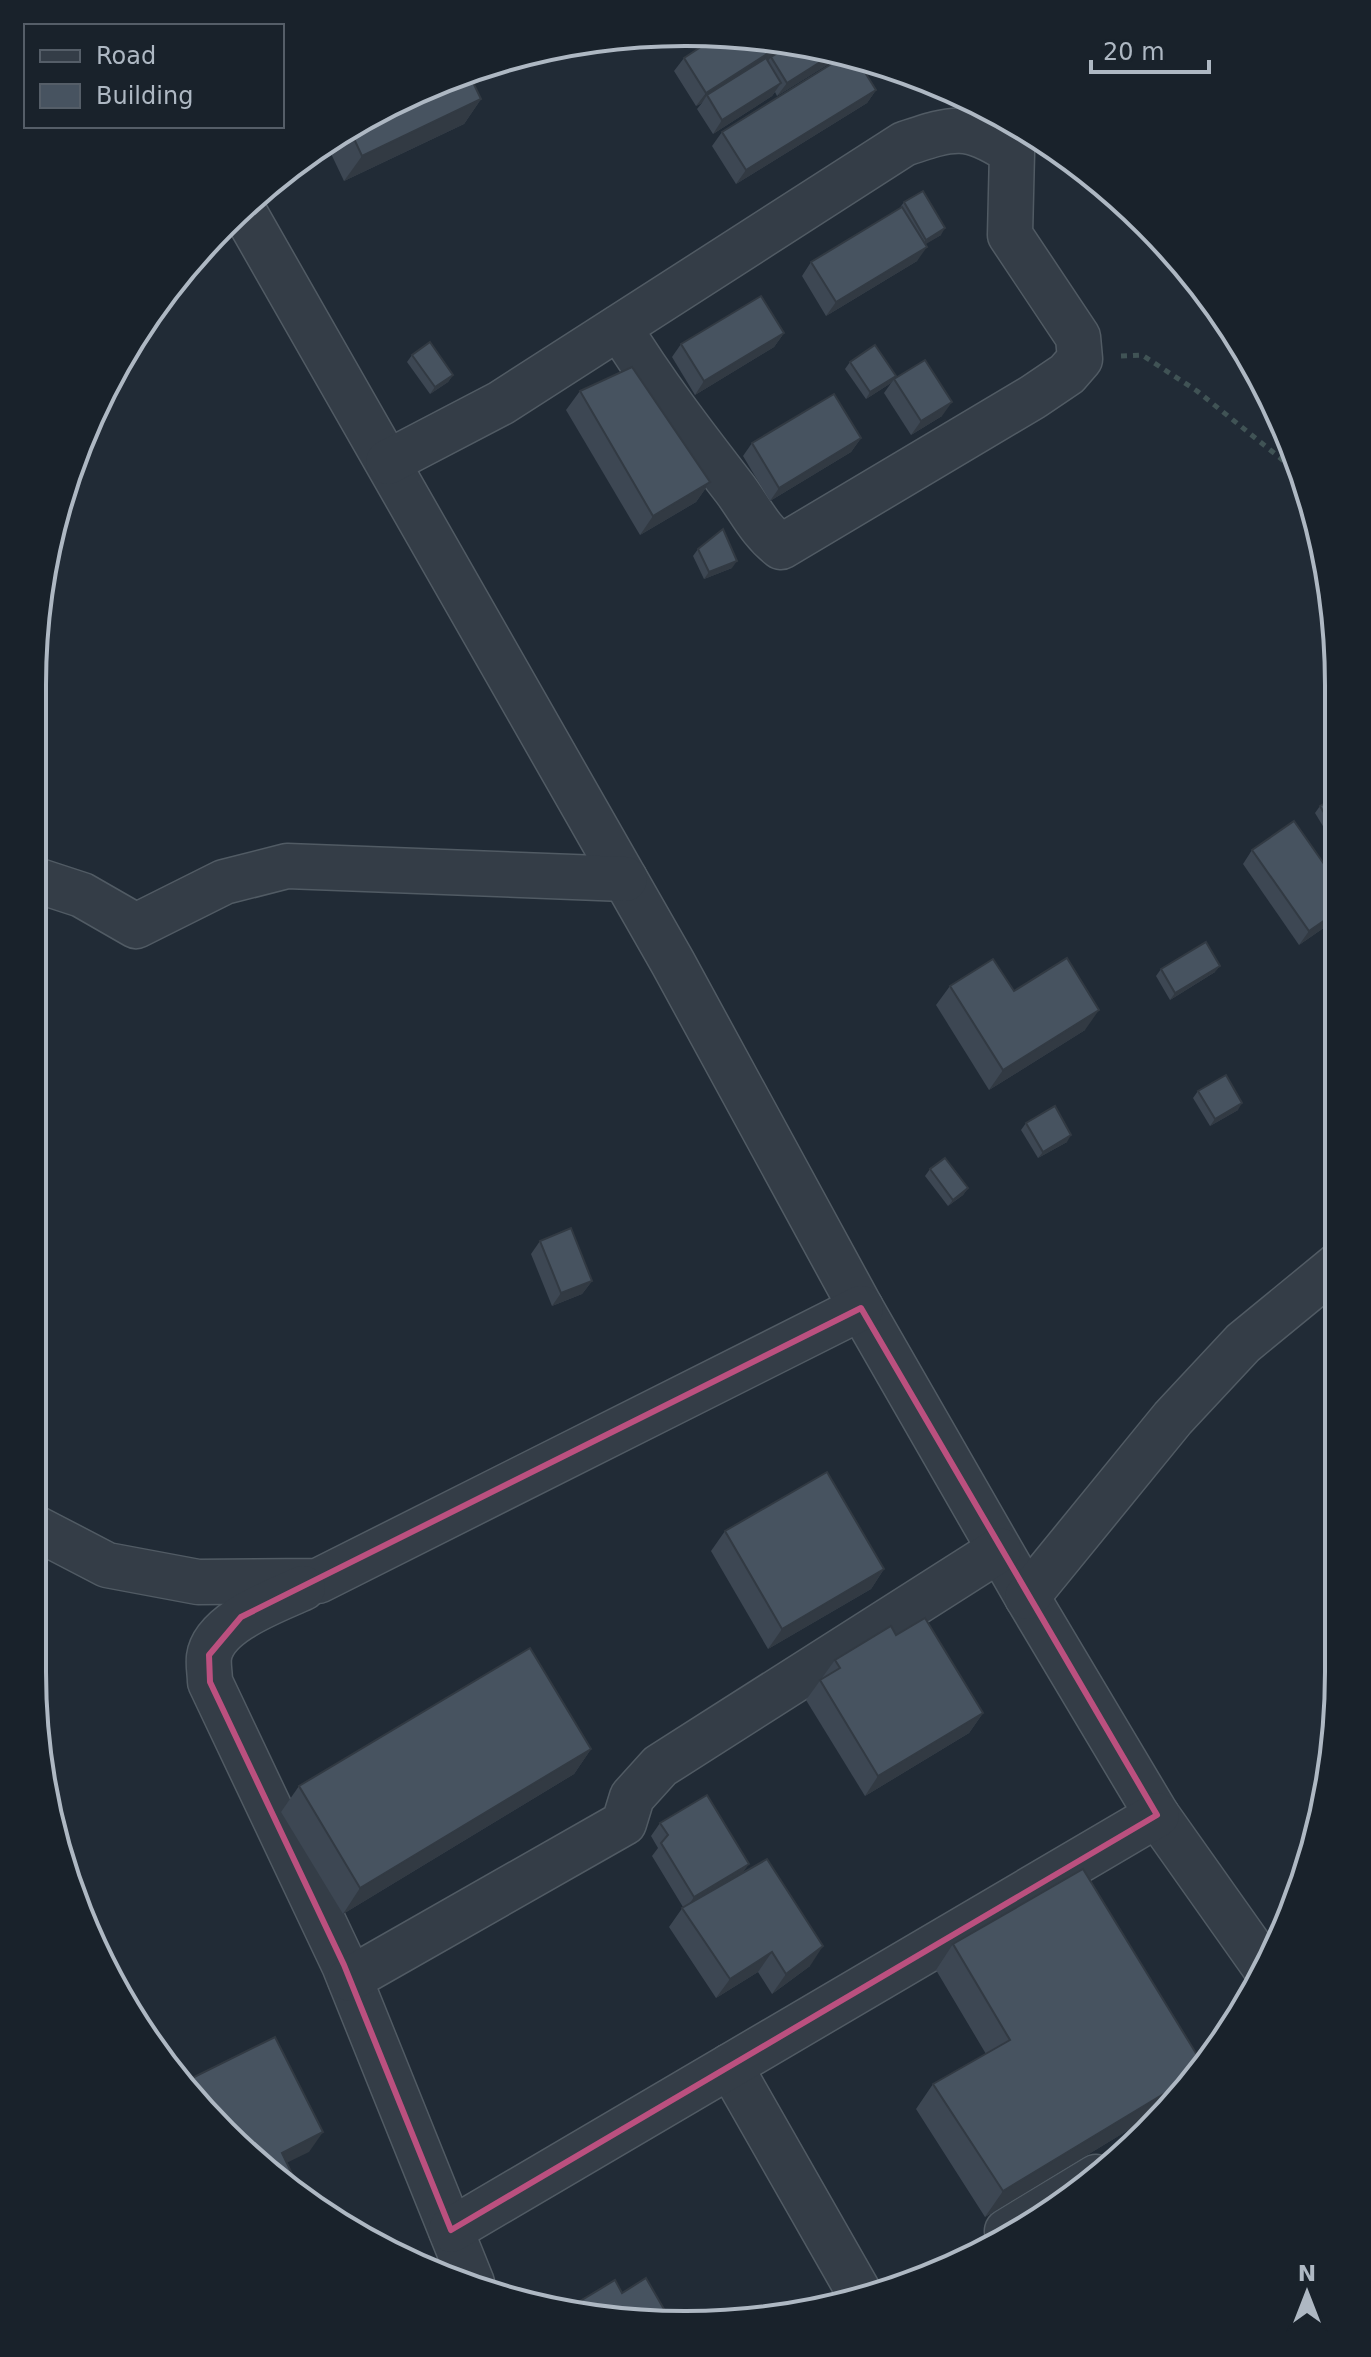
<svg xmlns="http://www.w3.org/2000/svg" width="1371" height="2357" font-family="'DejaVu Sans',sans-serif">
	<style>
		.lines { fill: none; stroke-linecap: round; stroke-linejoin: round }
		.minor-casing { stroke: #515b64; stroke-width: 47 }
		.path { stroke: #405355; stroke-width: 5; stroke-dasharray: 6 6; stroke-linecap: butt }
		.minor { stroke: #343d47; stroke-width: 44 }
		.wall { fill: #3d4753 }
		.shaded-wall { fill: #323a43 }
		.building { fill: #475360; stroke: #323a43; stroke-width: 2 }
		.marked { fill: none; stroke: #bb507f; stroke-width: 6; stroke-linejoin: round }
		.rim { fill: none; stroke: #aeb8c3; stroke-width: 4 }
	</style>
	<rect width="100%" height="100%" fill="#212b36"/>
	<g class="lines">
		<g class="minor-casing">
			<g id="minor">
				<polyline points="242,208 673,963 861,1308 1027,1597 1157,1815 1263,1965"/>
				<path d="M388 462 501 403 904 144C955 127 966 123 1012 152L1010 235 1078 337 1080 359 1067 374 1033 397 781 547C760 531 750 509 735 489 694 436 654 384 619 327"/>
				<polyline points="33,879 82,895 136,926 224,882 287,866 625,879"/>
				<polyline points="32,1526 107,1565 198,1582 318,1581 861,1308"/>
				<path d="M303 1588C275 1601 214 1622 209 1657 208 1665 210 1674 210 1682L344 1965 472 2283"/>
				<polyline points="1027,1597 1173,1418 1243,1343 1338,1265"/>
				<polyline points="350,1979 624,1823 632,1797 660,1766 999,1550"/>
				<polyline points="730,2066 861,2296"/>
				<polyline points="451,2230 1157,1815"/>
				<polyline points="1007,2231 1096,2177"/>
			</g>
		</g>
		<polyline class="path" points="1121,356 1142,355 1197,391 1305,478"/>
		<use href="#minor" class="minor"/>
	</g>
	<g class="wall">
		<polygon points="840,57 777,96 775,92 772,96 713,134 697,109 702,103 696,106 674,71 684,58"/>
		<polygon points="435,82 481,99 464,124 344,181 325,141"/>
		<polygon points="876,90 867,103 736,184 712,146 722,132"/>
		<polygon points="904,202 941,235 925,244 917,261 826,316 802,276 811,262 899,209"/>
		<polygon points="784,333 774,347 695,395 672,357 681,344"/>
		<polygon points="412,355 453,375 448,382 430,394 407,362"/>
		<polygon points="850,362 896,376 891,383 866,399 845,369"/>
		<polygon points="894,379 942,416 911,435 884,393"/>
		<polygon points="580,391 710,482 696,502 640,535 566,410"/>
		<polygon points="861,438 851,452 770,501 743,456 752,443"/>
		<polygon points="698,549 732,568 704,579 693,556"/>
		<polygon points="1338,799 1338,851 1315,813 1320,806"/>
		<polygon points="1252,850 1338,918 1299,945 1243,864"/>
		<polygon points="1161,969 1215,972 1170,1000 1156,976"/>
		<polygon points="950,986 1014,991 1085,1030 989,1090 936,1005"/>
		<polygon points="1338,1028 1338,1059 1327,1043"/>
		<polygon points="1198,1091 1238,1110 1210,1126 1193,1098"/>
		<polygon points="1026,1123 1067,1142 1038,1158 1021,1130"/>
		<polygon points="930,1169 968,1188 963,1195 948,1206 925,1176"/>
		<polygon points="540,1241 592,1281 582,1294 552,1306 531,1254"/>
		<polygon points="725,1531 884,1569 871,1589 768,1649 711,1551"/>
		<polygon points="896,1635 983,1713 969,1733 865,1796 806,1700 835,1660"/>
		<polygon points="591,1749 574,1774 343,1914 281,1812 299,1786"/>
		<polygon points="660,1823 742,1873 810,1966 772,1994 758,1972 716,1998 669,1927 683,1907 652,1856 658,1848 651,1836"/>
		<polygon points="953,1944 1202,2063 1153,2115 985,2217 916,2109 933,2084 986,2054 936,1970"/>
	</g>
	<g class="shaded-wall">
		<polygon points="786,42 797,43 771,57 768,61 707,95 702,103 696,106 706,93"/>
		<polygon points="836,52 842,54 840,57 777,96 787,83"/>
		<polygon points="781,83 772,96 713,134 722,120"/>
		<polygon points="876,90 867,103 736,184 746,170"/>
		<polygon points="481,99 464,124 344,181 362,156"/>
		<polygon points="945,228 941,235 921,247 926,240"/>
		<polygon points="927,247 917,261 826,316 836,302"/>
		<polygon points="784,333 774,347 695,395 704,381"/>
		<polygon points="453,375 448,382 430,394 435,387"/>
		<polygon points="896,376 891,383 866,399 870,392"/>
		<polygon points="952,402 942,416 911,435 921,421"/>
		<polygon points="861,438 851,452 770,501 779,488"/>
		<polygon points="710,482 696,502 640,535 653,516"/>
		<polygon points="737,561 732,568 704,579 709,572"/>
		<polygon points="1338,911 1338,918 1299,945 1309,931"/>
		<polygon points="1220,966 1215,972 1170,1000 1175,993"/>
		<polygon points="1099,1010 1085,1030 989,1090 1003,1070"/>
		<polygon points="1242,1103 1238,1110 1210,1126 1215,1119"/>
		<polygon points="1071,1135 1067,1142 1038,1158 1043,1152"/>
		<polygon points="968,1188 963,1195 948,1206 953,1200"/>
		<polygon points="592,1281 582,1294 552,1306 561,1293"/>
		<polygon points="884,1569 871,1589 768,1649 782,1629"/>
		<polygon points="983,1713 969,1733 865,1796 878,1776"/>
		<polygon points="591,1749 574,1774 343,1914 360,1888"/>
		<polygon points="749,1864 739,1878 685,1910 694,1897"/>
		<polygon points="823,1946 810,1966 772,1994 786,1974"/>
		<polygon points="772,1952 758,1972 716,1998 730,1979"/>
		<polygon points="1185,2081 1153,2115 985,2217 1003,2191"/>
		<polygon points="323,2132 309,2152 274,2169 282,2153"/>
	</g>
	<g class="building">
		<polygon points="719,35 786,42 706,93 684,58"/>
		<polygon points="794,43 813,44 836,52 787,83 771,57"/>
		<polygon points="846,55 856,58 876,90 746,170 722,132"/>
		<polygon points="766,58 781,83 722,120 707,95"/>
		<polygon points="468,72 481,99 362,156 349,128 435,82"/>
		<polygon points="923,191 945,228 926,240 904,202"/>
		<polygon points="902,207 927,247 836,302 811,262"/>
		<polygon points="761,296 784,333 704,381 681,344"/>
		<polygon points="430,342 453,375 435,387 412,355"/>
		<polygon points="875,345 896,376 870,392 850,362"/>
		<polygon points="925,360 952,402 921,421 894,379"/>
		<polygon points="632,367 710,482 653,516 580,391"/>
		<polygon points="834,394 861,438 779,488 752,443"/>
		<polygon points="723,529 737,561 709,572 698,549"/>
		<polygon points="1336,797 1338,799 1338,836 1320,806"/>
		<polygon points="1294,821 1338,884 1338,911 1309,931 1252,850"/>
		<polygon points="1206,942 1220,966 1175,993 1161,969"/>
		<polygon points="1067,958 1099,1010 1003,1070 950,986 993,959 1014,991"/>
		<polygon points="1226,1075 1242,1103 1215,1119 1198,1091"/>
		<polygon points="1055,1106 1071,1135 1043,1152 1026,1123"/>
		<polygon points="945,1158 968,1188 953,1200 930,1169"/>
		<polygon points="571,1228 592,1281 561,1293 540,1241"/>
		<polygon points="827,1472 884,1569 782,1629 725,1531"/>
		<polygon points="925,1618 983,1713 878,1776 820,1680 840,1668 835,1660 891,1626 896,1635"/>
		<polygon points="530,1648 591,1749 360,1888 299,1786"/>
		<polygon points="707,1795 749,1864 694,1897 661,1843 668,1835 660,1823"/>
		<polygon points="767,1859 823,1946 786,1974 772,1952 730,1979 682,1908"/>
		<polygon points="1083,1869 1202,2063 1185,2081 1003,2191 933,2084 1010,2040 953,1944"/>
		<polygon points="275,2037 323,2132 282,2153 294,2178 287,2181 182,2083"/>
		<polygon points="646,2278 672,2323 567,2309 615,2280 622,2293"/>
	</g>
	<path class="marked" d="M861 1308 1157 1815 451 2230 344 1965 210 1682 209 1655 241 1617Z"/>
	<path d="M0 0H1371V2357H0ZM685 46H686A639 639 0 0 1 1325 685V1672A639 639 0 0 1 686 2311H685A639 639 0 0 1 46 1672V685A639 639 0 0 1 685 46Z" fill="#19222b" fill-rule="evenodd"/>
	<path class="rim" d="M685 46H686A639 639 0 0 1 1325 685V1672A639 639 0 0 1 686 2311H685A639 639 0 0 1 46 1672V685A639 639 0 0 1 685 46Z"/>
	<rect x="24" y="24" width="260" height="104" fill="#19222b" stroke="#555e68" stroke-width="2"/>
	<rect x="40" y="50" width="40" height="12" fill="#343d47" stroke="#555e68" stroke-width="2"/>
	<text x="96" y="64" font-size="24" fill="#aeb8c3">Road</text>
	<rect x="40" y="84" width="40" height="24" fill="#475360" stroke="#555e68" stroke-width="2"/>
	<text x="96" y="104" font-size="24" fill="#aeb8c3">Building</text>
	<g transform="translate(1307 2293)" stroke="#19222b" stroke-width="6" paint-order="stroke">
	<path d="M0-6L14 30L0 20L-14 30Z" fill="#aeb8c3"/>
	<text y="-12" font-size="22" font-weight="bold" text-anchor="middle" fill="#aeb8c3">N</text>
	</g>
	<path d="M1091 60v12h118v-12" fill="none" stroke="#aeb8c3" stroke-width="4"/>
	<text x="1103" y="60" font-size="24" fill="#aeb8c3" stroke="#19222b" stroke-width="6" paint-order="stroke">20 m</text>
</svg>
